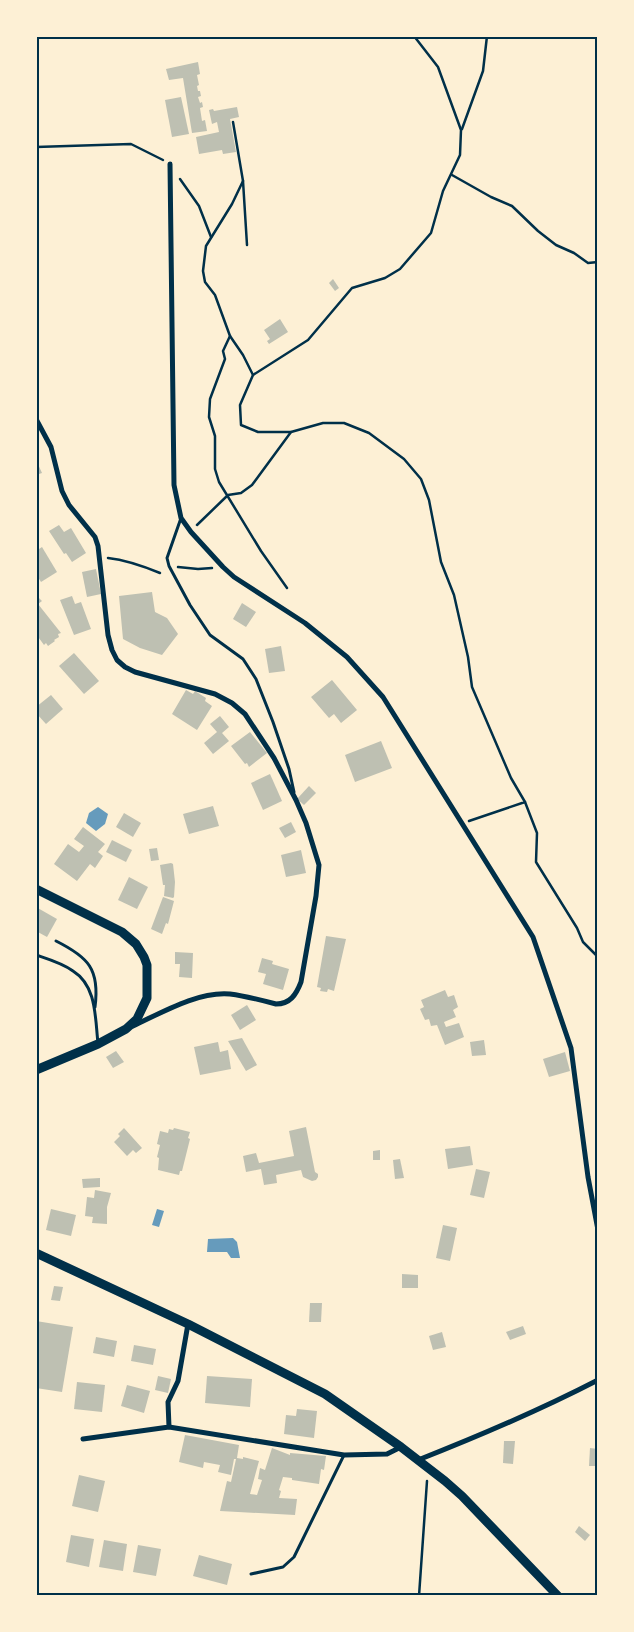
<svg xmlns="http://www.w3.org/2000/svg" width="634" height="1632" font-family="'Work Sans',sans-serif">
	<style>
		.water { fill: #669bbc }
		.building { fill: #bec0b2 }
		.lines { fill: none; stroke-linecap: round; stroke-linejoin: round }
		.path { stroke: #003049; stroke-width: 2.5 }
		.service { stroke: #003049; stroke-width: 3 }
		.minor { stroke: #003049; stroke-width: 5 }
		.tertiary { stroke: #003049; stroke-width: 9 }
		.neatline { fill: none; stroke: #003049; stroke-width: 2 }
	</style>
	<rect width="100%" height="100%" fill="#fdf0d5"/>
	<g class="water">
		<polygon points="98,807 108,814 105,824 96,831 86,823 89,813"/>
		<polygon points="157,1209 164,1211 159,1227 152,1225"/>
		<polygon points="233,1238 237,1242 240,1258 231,1258 227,1252 207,1252 208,1239"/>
	</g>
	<g class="building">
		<polygon points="198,62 200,74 197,75 199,85 197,86 198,91 200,91 201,96 198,97 200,103 202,102 203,107 200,108 202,121 205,120 207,131 192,133 183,78 169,80 166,69"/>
		<polygon points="181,97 189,134 172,137 165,100"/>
		<polygon points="237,107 239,117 230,119 236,152 223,154 222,150 199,154 196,137 219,132 217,122 212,124 209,110 213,109 214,111"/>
		<polygon points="333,279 339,288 335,291 329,283"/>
		<polygon points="280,319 288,332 269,344 267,341 270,339 264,330"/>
		<polygon points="36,460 42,473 36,475"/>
		<polygon points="59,525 64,532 71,528 86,553 72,562 66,553 64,554 49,531"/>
		<polygon points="42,547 57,572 41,582 36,574 36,551"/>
		<polygon points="96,569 101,594 87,597 82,572"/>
		<polygon points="152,592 155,612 167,618 178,634 162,655 140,648 123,639 119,596"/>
		<polygon points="36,595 42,601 38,604 61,633 58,634 59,637 54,640 55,641 48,646 46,643 44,645 36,634"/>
		<polygon points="72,596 75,604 81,602 91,629 74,635 60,600"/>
		<polygon points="242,603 256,612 246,627 233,619"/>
		<polygon points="281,646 285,671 269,673 265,649"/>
		<polygon points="74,653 99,681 84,694 59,666"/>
		<polygon points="332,680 357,710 341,723 334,714 329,718 311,697"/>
		<polygon points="186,690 193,694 195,691 206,698 205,701 212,706 197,730 172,714"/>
		<polygon points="51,695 63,709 46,724 36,713 36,707"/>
		<polygon points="220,716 229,727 222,733 229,741 213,754 204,743 217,732 210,724"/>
		<polygon points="250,732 267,753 249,767 247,763 245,764 231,746"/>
		<polygon points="381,741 392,768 355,782 345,755"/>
		<polygon points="270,774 282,801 263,810 251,783"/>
		<polygon points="309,786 316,793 304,805 297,799"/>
		<polygon points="213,806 219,826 189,834 183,814"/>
		<polygon points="124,813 141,823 133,837 116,827"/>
		<polygon points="291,822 296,832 285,838 279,828"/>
		<polygon points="83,827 105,844 98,852 103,856 95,868 90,864 77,881 54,864 68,844 79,852 84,846 74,839"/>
		<polygon points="112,840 132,850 126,862 106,852"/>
		<polygon points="157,848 159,860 151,861 149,849"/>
		<polygon points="301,850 306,873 286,877 281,855"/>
		<polygon points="171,863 173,864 175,882 174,897 173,898 164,896 165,885 163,885 160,865"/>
		<polygon points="129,877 148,887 137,909 118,900"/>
		<polygon points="163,897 174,901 168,924 166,923 162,934 151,929"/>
		<polygon points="36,907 57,919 47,937 36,931"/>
		<polygon points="326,936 346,939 334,991 328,989 327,992 320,991 321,988 317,987"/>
		<polygon points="175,952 193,953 192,978 179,977 180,964 175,964"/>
		<polygon points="262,958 273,961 272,964 289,969 283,990 263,984 266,974 258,972"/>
		<polygon points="445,990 448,997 454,995 458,1007 453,1010 456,1017 444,1022 446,1027 459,1023 464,1037 445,1045 437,1025 431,1026 429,1019 425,1020 420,1009 424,1007 421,1000"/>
		<polygon points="247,1005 256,1020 240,1030 231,1015"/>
		<polygon points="242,1038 257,1065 246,1071 228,1041"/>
		<polygon points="484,1040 486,1055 472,1056 470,1042"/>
		<polygon points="218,1042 220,1052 228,1050 231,1069 200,1075 194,1047"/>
		<polygon points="116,1051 124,1062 113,1068 106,1057"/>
		<polygon points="565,1052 570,1071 549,1077 543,1059"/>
		<polygon points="306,1127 315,1172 318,1174 318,1177 316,1180 312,1181 303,1177 301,1170 276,1175 277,1183 264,1185 261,1169 246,1172 243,1156 256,1153 259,1163 294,1156 289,1131"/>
		<polygon points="124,1128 142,1148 136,1153 133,1150 127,1156 114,1142 120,1136 118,1134"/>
		<polygon points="174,1128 190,1132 188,1138 190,1139 182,1171 180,1171 179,1175 158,1170 159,1158 157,1157 160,1145 157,1144 160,1131 168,1133 169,1129 173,1130"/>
		<polygon points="470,1146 473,1165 448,1169 445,1149"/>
		<polygon points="380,1150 380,1160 373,1160 373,1151"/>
		<polygon points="400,1159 404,1178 395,1179 393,1160"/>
		<polygon points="476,1169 490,1172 484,1198 470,1195"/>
		<polygon points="100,1178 100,1187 83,1188 82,1179"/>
		<polygon points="95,1190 111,1193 107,1207 107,1224 92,1223 93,1217 85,1216 87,1197 94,1198"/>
		<polygon points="51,1209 76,1215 71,1236 46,1230"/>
		<polygon points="443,1225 457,1228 450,1261 436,1258"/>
		<polygon points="402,1274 418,1275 418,1288 402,1288"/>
		<polygon points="54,1286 63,1287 60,1301 51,1300"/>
		<polygon points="310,1303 322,1303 321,1322 309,1322"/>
		<polygon points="36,1321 73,1327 62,1392 36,1388"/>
		<polygon points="523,1326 526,1334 510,1340 506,1332"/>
		<polygon points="442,1332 446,1347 433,1350 429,1336"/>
		<polygon points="96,1337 117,1341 114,1357 93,1353"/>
		<polygon points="134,1345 156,1349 153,1365 131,1361"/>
		<polygon points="158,1376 171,1379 168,1393 155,1390"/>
		<polygon points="207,1376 252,1379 250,1407 205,1403"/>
		<polygon points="77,1382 105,1385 102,1412 74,1409"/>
		<polygon points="127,1385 150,1391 144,1413 121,1406"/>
		<polygon points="297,1409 317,1411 314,1438 284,1434 286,1415 296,1416"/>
		<polygon points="185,1435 239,1445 237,1458 243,1459 243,1457 259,1461 250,1494 257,1495 262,1480 258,1479 260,1468 265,1470 272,1448 290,1455 290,1453 326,1456 324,1470 321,1469 319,1484 292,1480 292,1478 283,1477 279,1490 281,1491 279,1498 297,1499 295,1515 220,1511 227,1481 231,1482 236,1459 234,1459 231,1475 218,1472 220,1465 204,1462 203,1468 179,1462"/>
		<polygon points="504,1441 515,1441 513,1464 503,1463"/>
		<polygon points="590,1448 598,1449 598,1465 596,1466 589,1466"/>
		<polygon points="79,1475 105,1481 98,1512 72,1506"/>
		<polygon points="579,1526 590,1535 585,1541 575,1532"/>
		<polygon points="71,1535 94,1539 89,1567 66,1562"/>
		<polygon points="104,1540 127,1544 123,1571 99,1567"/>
		<polygon points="138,1545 161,1549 156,1576 133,1572"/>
		<polygon points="199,1555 232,1564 227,1585 193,1576"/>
	</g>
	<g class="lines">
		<g class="path">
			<polyline points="414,36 438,67 461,130 460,155 443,191 431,233 400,269 385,278 352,288 308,340 253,375 240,405 241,425 258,432 291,432 323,423 344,423 369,433 404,459 421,479 429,500 441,562 454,595 468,657 472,687 511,778 525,802 469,821"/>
			<polyline points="233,122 243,181 247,245"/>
			<polyline points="462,129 483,71 487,36"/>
			<polyline points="36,147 131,144 163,160"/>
			<polyline points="452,175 491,197 512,206 538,231 556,245 574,253 588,263 598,262"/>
			<polyline points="180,179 199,206 211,237"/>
			<polyline points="243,181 232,204 206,246 203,271 205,282 215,295 230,336 243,355 253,375"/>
			<polyline points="230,336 223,351 225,359 210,399 209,417 215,436 215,469 219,482 261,551 287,588"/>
			<polyline points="197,525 228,495 241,493 252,485 291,432"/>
			<path d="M108 558C126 560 143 566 160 573"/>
			<polyline points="178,567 198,569 212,568"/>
			<polyline points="525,802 537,833 536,862 577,928 583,942 598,957"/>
			<polyline points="419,1596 427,1481"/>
		</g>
		<g class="service">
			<polyline points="181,518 167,558 169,566 190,605 210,635 243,659 256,679 273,722 289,769 294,792"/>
			<path d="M56 941C88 957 100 969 95 1007"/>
			<path d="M36 955C48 959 62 963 73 971 97 986 95 1018 98 1043"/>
			<polyline points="251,1574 283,1567 294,1557 344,1455"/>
		</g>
		<g class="minor">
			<polyline points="170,164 174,485 181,518 191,532 223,567 234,577 305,623 347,657 383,697 533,937 571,1048 588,1177 598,1230"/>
			<path d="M36 419 51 447 62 491 69 505 95 537 98 546 108 635 112 650 117 660 125 667 135 672 215 694 232 703 245 714 274 758 296 800 306 823 319 865 316 896 301 982C296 995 290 1004 276 1004 261 1000 245 996 230 994 198 991 161 1013 133 1026"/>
			<polyline points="169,1427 344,1455 387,1454 401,1447"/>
			<polyline points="83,1439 169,1427 168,1402 178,1381 188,1324"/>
			<path d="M418 1460C479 1436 540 1410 598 1380"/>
		</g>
		<g class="tertiary">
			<polyline points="36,889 122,932 136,944 144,957 147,965 147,998 137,1019 126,1029 98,1044 36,1070"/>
			<polyline points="36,1253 188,1324 325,1394 401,1447 445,1481 462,1496 558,1596"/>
		</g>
	</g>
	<rect width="634" height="1632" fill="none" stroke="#fdf0d5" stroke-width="75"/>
	<rect x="38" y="38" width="558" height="1556" class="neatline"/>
</svg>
